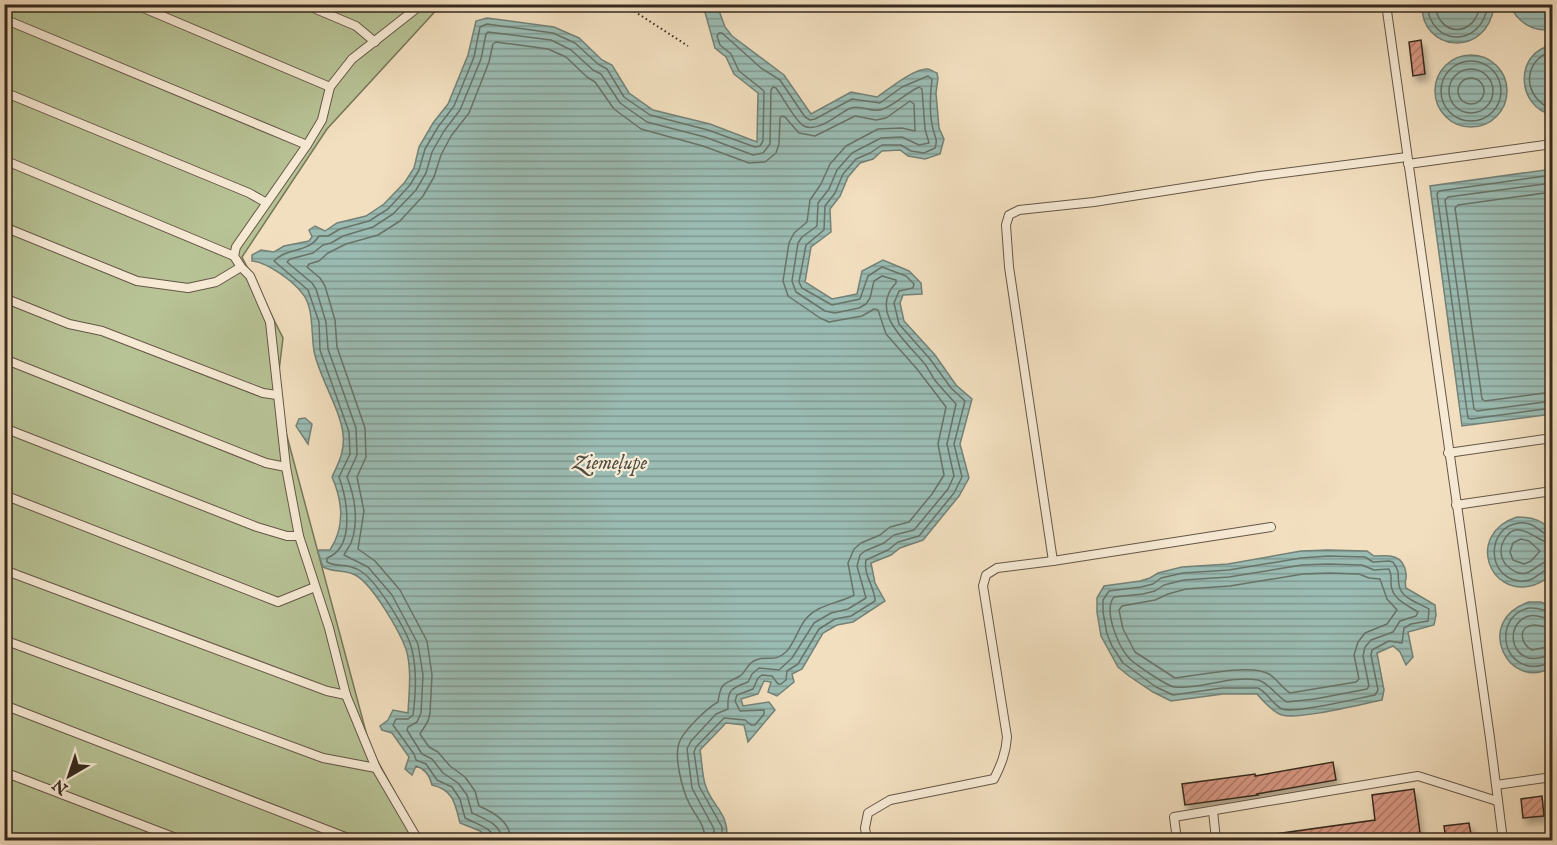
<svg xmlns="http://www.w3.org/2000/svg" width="1557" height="845" font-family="'IM FELL English',serif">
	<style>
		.garden { fill: #b7c295; stroke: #76765a; stroke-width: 1.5 }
		.water { fill: url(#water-rules); stroke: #738278; stroke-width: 1.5 }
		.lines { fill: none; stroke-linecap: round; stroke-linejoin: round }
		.shore { stroke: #687369; stroke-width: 1.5 }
		.building { fill: url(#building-hatch); stroke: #362a1f; stroke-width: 1.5; filter: url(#shadow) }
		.service-casing { stroke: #655747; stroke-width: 10 }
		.path { stroke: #362a1f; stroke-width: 2; stroke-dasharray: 1.5 3; stroke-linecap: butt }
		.service { stroke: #f7ead5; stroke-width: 8 }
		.labels { text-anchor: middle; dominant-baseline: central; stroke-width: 4.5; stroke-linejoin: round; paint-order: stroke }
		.water-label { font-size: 20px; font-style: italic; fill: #4f4e44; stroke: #f7ead5 }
	</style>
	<defs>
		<pattern id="water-rules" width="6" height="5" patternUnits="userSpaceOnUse" patternTransform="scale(1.5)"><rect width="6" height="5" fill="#9bbcb3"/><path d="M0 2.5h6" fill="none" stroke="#7f9991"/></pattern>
		<pattern id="building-hatch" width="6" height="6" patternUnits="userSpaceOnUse" patternTransform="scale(1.5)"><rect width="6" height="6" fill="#d79783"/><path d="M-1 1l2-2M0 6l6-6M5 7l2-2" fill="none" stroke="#af7b6b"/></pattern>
		<filter id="shadow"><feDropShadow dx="3.5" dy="6" stdDeviation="3" flood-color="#0004"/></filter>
	</defs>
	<rect width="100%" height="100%" fill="#f2dfbf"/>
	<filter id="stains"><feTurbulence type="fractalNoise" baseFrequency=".00333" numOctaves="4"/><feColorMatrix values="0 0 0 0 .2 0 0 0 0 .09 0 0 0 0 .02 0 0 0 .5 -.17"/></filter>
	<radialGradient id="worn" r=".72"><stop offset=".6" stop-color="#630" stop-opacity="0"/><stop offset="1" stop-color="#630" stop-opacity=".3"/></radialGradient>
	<polygon class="garden" points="5,5 441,5 327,129 242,257 283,338 276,395 370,747 421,840 5,840"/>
	<g class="water">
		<path d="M1422 4H1493L1494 6C1487 59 1420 52 1422 4Z"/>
		<path d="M703 5H717L725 27 732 36 784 75 811 114 851 92 877 97C889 89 914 68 928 69 932 70 934 72 937 73L938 78 936 93 939 128 944 139 940 154 925 159 908 156 900 150 882 151 873 159 860 163 848 177 840 196 830 209 831 232 811 247 805 282 832 299 857 294 862 271 883 260 909 271 921 283 922 294 903 295 900 303 904 321 935 355 956 385 972 399 960 444 969 478 959 496 923 540 900 548 891 555 871 563 875 583 885 601 853 622 837 625 823 633 802 669 792 674 794 682 777 696 768 692 771 682 764 681 758 694 741 699 743 706 769 702 775 710 748 742 744 725 726 723 700 750C702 761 702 774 705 784 712 808 729 811 727 840H491L480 831 460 823C455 804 454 790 432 785 430 776 426 769 416 766L412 775 405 769 409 757 392 733 382 730 380 726 388 720 393 710 408 713C409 692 412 669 406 649 399 630 373 586 357 576 346 569 334 573 323 567L318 552 319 550H330C345 527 343 502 332 477 339 462 345 451 343 434 340 408 319 377 314 351 311 334 314 306 302 293 293 281 267 262 252 261V255L261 250 274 252 284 246 309 241 312 237 309 230 315 226 325 231 337 223 366 216 384 204 405 182 414 168 419 147 433 123 448 104 468 55 476 21 487 18 554 27 579 38 602 60 612 65 629 93 653 110 710 124 757 142 758 93 734 74 726 57 715 48Z"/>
		<path d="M1510 5H1552V29C1534 33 1517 22 1510 5Z"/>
		<path d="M1552 45V115C1516 106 1514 53 1552 45Z"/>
		<circle cx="1471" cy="91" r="36"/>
		<polygon points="1552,169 1552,414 1462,426 1430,186"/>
		<polygon points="305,418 312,424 308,444 296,426 299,419"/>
		<path d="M1517 517C1532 517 1544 520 1552 533 1553 542 1555 563 1552 571 1550 578 1540 583 1534 585 1489 599 1465 534 1517 517Z"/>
		<path d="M1328 550 1367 551 1374 556C1389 555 1403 554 1406 573 1407 579 1404 581 1406 588L1435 605 1436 615 1434 625 1408 632 1413 657 1406 665 1400 652 1393 646 1377 653 1384 690 1382 700C1362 704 1299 720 1282 715 1273 712 1263 701 1257 694H1223L1171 701 1153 692 1129 676 1118 667 1101 636 1097 612V598L1104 586 1140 581 1150 578 1158 573 1182 567 1228 564 1301 551Z"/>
		<path d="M1529 602H1541L1552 607V667C1509 693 1472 621 1529 602Z"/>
	</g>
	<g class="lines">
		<g class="shore">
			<path d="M1427 4C1430 47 1482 49 1488 4"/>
			<path d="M1435 4C1438 38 1476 38 1480 4"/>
			<path d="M1552 51C1521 61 1523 98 1552 109"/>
			<circle cx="1471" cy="91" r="30"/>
			<circle cx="1471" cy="91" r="22"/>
			<circle cx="1471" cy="91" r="13"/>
			<polyline points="1552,175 1439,191 1437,194 1468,418 1471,419 1552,408"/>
			<polyline points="1552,183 1448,197 1445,200 1474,409 1477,411 1552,401"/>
			<polyline points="1552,192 1458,205 1455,208 1482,399 1485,401 1552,392"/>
			<path d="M1552 536C1540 535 1536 521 1519 523 1486 527 1486 577 1519 581 1536 583 1540 569 1552 568"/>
			<polygon points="1521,539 1529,541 1540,551 1531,561 1524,564 1513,560 1510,552 1513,543"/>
			<path d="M1552 544C1538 543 1516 514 1503 542 1499 551 1501 558 1506 565 1529 586 1533 562 1552 560"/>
			<path d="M1328 556 1365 557 1373 562 1389 561 1393 562C1401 573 1397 575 1399 585 1401 599 1420 603 1429 609L1428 621 1411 624 1404 628 1402 643 1389 641 1372 650 1371 655 1378 690 1375 695C1359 698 1295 714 1282 709 1272 704 1267 692 1258 688H1222L1173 695 1156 687 1123 663 1112 646 1107 634 1103 612V600L1109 591 1141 587 1153 584 1161 578 1183 573 1229 570 1301 558Z"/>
			<path d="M1328 564 1362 565 1374 570 1389 569C1392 575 1391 576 1391 583 1391 599 1407 605 1418 612L1416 616 1400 621 1393 632 1371 640 1365 647 1363 656 1369 686 1367 689 1315 699 1287 702C1277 697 1268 682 1258 680 1230 675 1200 690 1175 687 1168 687 1133 663 1128 657 1118 645 1103 610 1114 597L1143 594 1155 591 1164 585 1184 580 1229 577 1302 565Z"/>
			<path d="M1329 573 1359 574 1369 578 1380 579 1387 599 1397 610 1387 624 1365 633 1358 642 1354 655 1359 679 1356 682 1290 693C1282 688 1277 679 1269 674 1250 663 1197 676 1175 678L1135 652 1123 629 1119 610 1122 606 1155 600 1168 594 1186 589 1230 586 1303 574Z"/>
			<path d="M1552 612C1545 611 1538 607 1529 608 1498 614 1498 660 1529 666 1537 668 1545 664 1552 663"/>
			<path d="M1552 619C1544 619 1538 614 1529 616 1508 621 1508 653 1529 658 1537 660 1545 656 1552 655"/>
			<path d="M1552 628C1546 628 1539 624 1533 625 1517 627 1521 645 1532 650L1552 646"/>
			<path d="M495 840C492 827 476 824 465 818L460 799 452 787 437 780 426 764 416 760 414 754 393 725 396 719H408L413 715C416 693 417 671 412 650 408 631 377 582 362 572 348 562 337 568 327 562V558C356 547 347 499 339 477L350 454 349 432 320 350 319 322 308 290 274 261C287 247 309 253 319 236H328L340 229 369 221 388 209 410 185 419 170 425 149 438 127 454 106 474 57 480 27 487 24 553 33 575 43 598 64 607 69 624 97 650 115 708 130 755 147 760 146 763 141 764 91 739 71 731 54 720 45 717 36 719 33H722L761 68 780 80 805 117 810 120 815 119 852 99 880 103 902 87 928 76 932 79C930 95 929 113 933 129 935 138 938 139 935 148L924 153 911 151 901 145H882L870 153 856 159 843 174 835 193 825 206 824 230 806 245 799 282 802 288 832 305 860 299 868 276 882 267 906 276 914 284 913 288 899 291 894 303 899 324 930 359 951 388 965 401 954 444 962 477 954 493 919 536 898 542 888 550 866 560C863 575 875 587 875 601L851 616 835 619 819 629 798 664 787 671 786 680 781 684H778L772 676 762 675 758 678 753 689 737 695 735 701 740 711 764 710V714L755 725H751L745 720 724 718 696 747 694 752 699 786 722 827V840"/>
			<path d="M502 840C501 824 485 819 472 813L467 795 458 783 443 773 432 759 422 754 407 730 408 727 417 722 421 713 423 675 418 644 392 595 368 567 344 555C346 551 349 547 351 543 359 522 355 497 347 477L357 455 356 428 328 349 326 322 316 289 312 283 287 262 290 259 313 253 323 245 331 243 343 236 373 227 393 214 416 190 426 173 432 152 444 131 460 110 481 59 486 34 488 32 551 40 571 50 593 70 601 74 620 103 647 122 705 137 753 155 763 153 770 144 771 90 773 87 776 88C783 97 795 121 804 126 819 133 838 113 851 108 861 104 873 114 883 109 896 104 906 93 919 87L922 89 925 129 929 143 919 145 902 137 881 138 852 153 837 170 829 189 818 203 817 226 802 237 798 243 792 281 796 292 825 311 835 313 859 308 866 304 870 298 874 281 882 276 896 280V283C868 312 907 342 924 363 928 368 931 374 934 379 941 388 949 396 956 404L947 444 954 476 948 489 914 530 894 535 884 543 865 551 860 555 857 566 866 598 848 609 831 613 814 623 792 658 779 670 759 668 752 674 748 682C731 688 727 690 728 709L716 714 691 741 687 749 692 788 714 829V840"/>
			<path d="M511 840C510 822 495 813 479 806L475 791 465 777 450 766 438 752 429 747 420 734 428 721 430 713 432 675 427 641 400 590 375 561 358 549 364 511 357 477 366 457 365 428 337 347 335 320 325 286 320 278 307 267 309 264 319 261 328 253 346 244 378 235 400 221 423 196 434 177 441 155 451 136 469 113 489 62 493 44 496 42 548 49 566 57 587 77 595 82 614 109 641 129 703 146 749 163 765 162 776 153 779 144 780 118 782 116 785 117 799 133 815 136 855 116 876 120 886 118 910 101 914 104 915 131 902 128 878 129 846 146 830 164 821 184 810 200 807 222 794 233 789 243 783 281 788 296 820 318 829 322 862 316 874 309 878 310 886 334 917 369 946 407 938 444 944 475 932 494 909 522 890 527 880 535 861 543 854 549 848 563 854 595C838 604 817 604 805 620 798 629 794 644 786 652 774 663 768 655 756 660 747 663 746 672 740 676 724 685 721 681 718 702 707 708 683 731 679 743 674 757 682 789 689 803 696 817 705 824 705 840"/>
		</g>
	</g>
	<g class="building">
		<polygon points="1421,40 1425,74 1413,76 1409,42"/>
		<polygon points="1333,762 1336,780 1257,794 1258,795 1185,805 1182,784 1255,774 1255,776"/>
		<polygon points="1414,789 1421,840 1268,840 1268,835 1375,820 1372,795"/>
		<polygon points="1542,796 1544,816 1523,818 1521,799"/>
		<polygon points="1469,823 1472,840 1446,840 1444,826"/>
	</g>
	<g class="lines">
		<g class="service-casing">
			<g id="service">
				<polyline points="134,4 330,87"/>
				<polyline points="304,4 356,26 375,42"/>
				<polyline points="1386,4 1490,738 1503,840"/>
				<polyline points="4,19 307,145"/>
				<polyline points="4,92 249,193 265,202"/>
				<polyline points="4,160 234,256"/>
				<polyline points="1408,164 1552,144"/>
				<polyline points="4,227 137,281 188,288 216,282 241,267"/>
				<polyline points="4,298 69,324 102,331 263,393 277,395"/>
				<polyline points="4,359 266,463 286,467"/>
				<polyline points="4,428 257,527 287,536 299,536"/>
				<polyline points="1448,453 1552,438"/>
				<polyline points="4,495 278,602 315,587"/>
				<polyline points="1456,505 1552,491"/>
				<polyline points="1053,561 1009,267 1006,225 1009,215 1019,210 1094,202 1260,176 1407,157"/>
				<polyline points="4,570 327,691 346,695"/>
				<polyline points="4,640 323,758 376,768"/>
				<polyline points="4,705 353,840"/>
				<polyline points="4,772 181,840"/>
				<polyline points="1496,785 1552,777"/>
				<polyline points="1213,811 1216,840"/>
				<polyline points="4,840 6,840"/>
				<polyline points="418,840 376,768 346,695 329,628 299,536 286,467 270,322 250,276 241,267 234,256 236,247 307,145 322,120 330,87 352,59 422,4"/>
				<path d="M867 840 865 828 868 813 890 800 994 779C1001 765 1006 753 1007 737L983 586 986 575 997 568 1053 561 1271 527"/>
				<polyline points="1177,840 1174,817 1418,776 1497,801"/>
			</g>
		</g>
		<polyline class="path" points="623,4 688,46"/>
		<use href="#service" class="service"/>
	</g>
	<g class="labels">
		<g class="water-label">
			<text x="610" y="463">Ziemeļupe</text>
		</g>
	</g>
	<rect width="1557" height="845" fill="none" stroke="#f2dfbf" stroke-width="24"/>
	<rect x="6" y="6" width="1545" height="833" fill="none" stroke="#362a1f" stroke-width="3"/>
	<rect x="12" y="12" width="1533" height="821" fill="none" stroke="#362a1f" stroke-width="1.5"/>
	<g transform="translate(69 776) rotate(219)" stroke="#f7ead5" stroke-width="4.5" paint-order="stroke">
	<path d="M0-4.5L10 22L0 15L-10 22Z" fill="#362a1f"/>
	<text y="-9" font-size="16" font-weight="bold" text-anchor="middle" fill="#362a1f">N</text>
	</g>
	<rect width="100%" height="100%" filter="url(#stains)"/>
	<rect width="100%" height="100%" fill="url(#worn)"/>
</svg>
